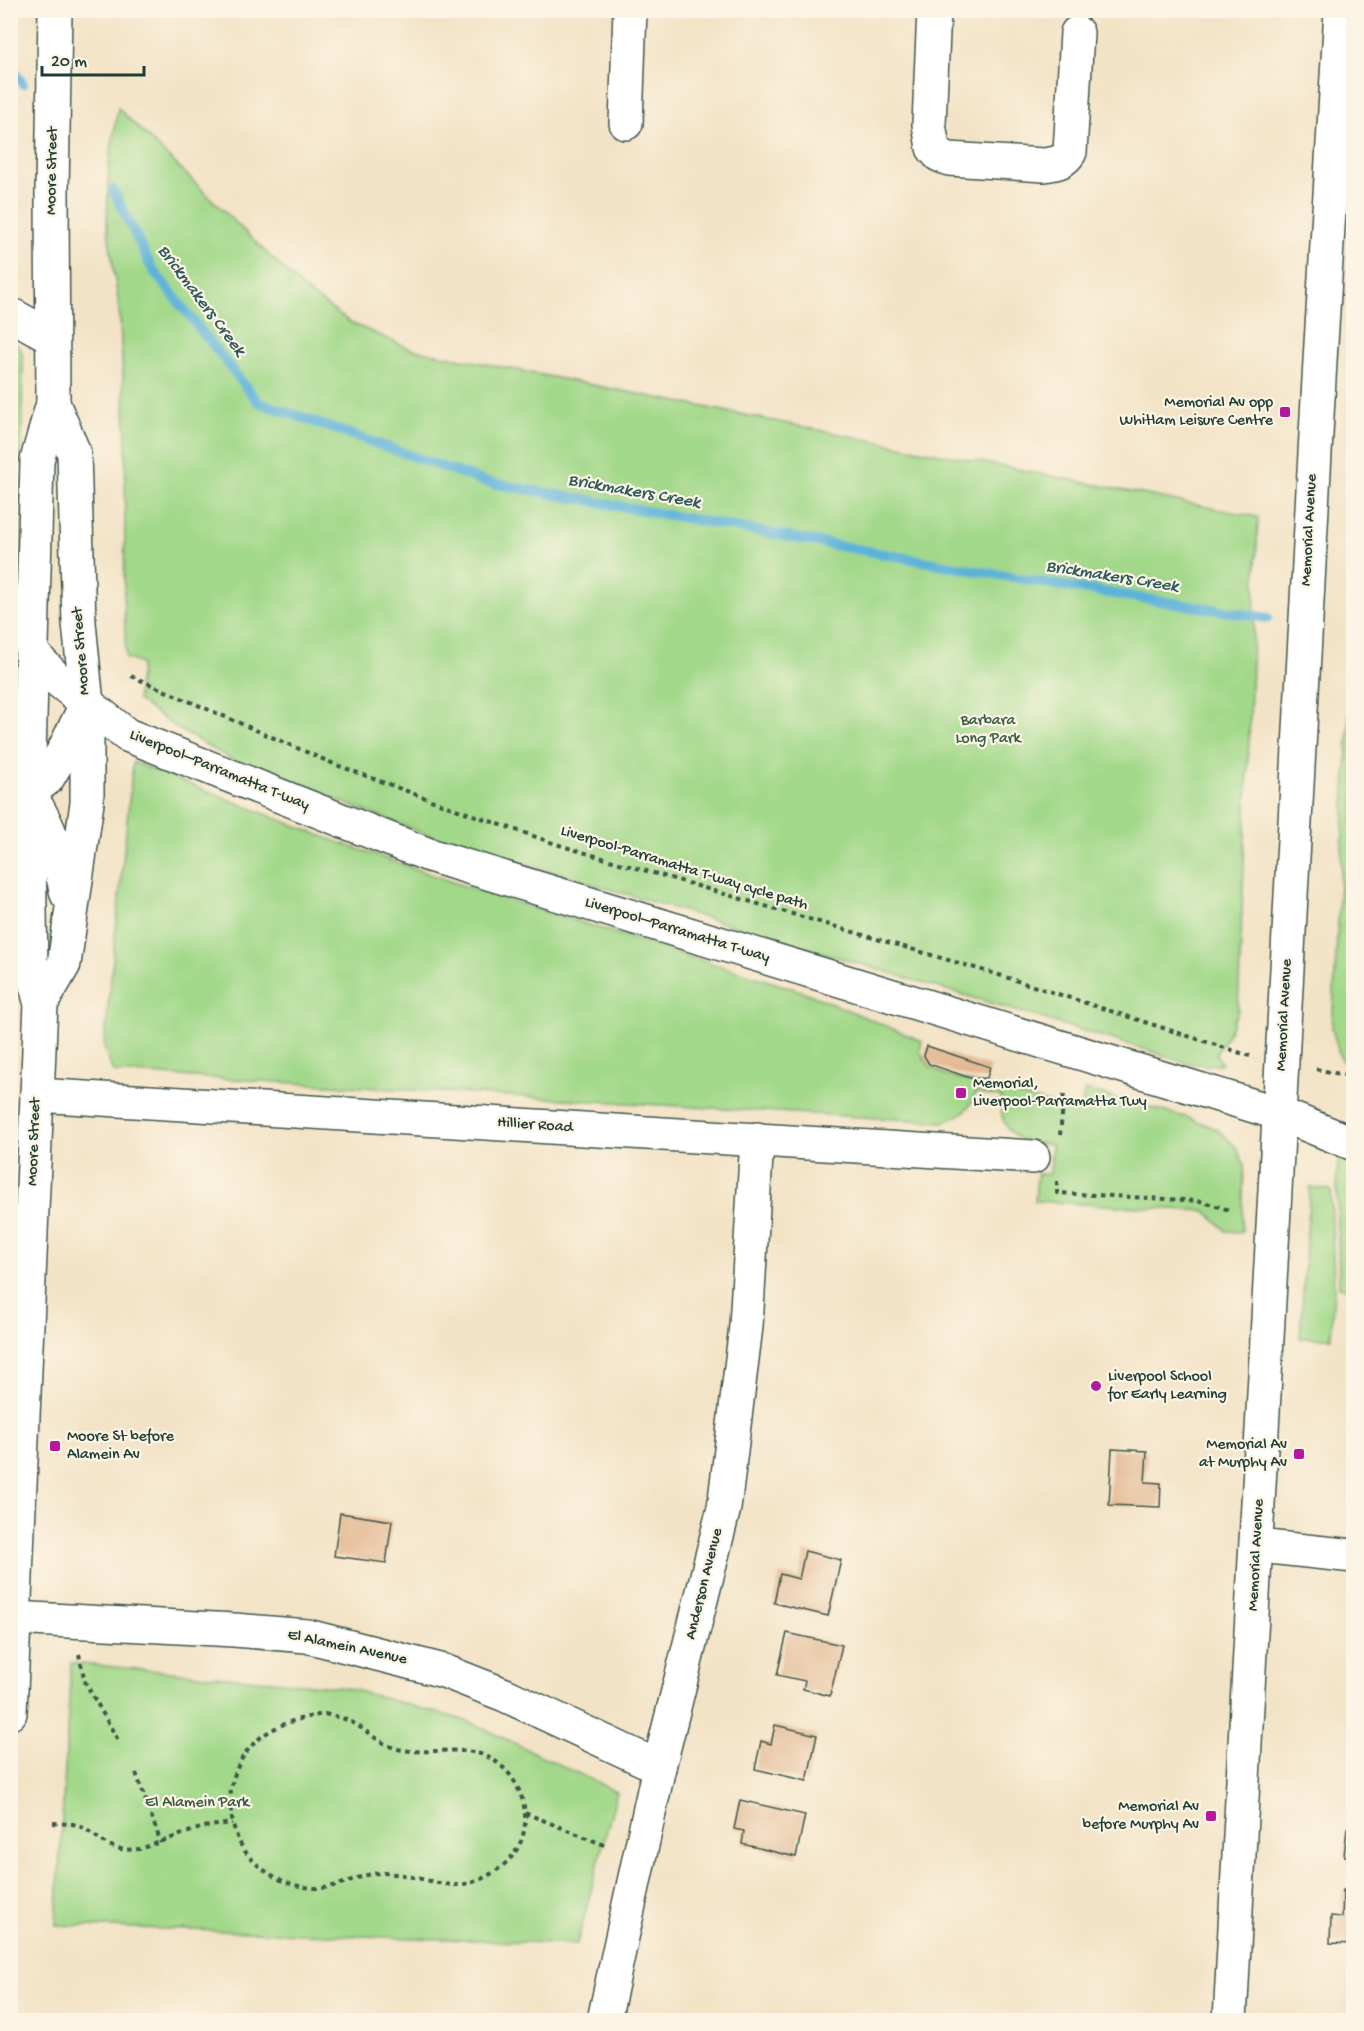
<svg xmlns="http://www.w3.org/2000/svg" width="1364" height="2031" font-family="'Gochi Hand',sans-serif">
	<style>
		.green { fill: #a2d889; stroke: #608a5e; stroke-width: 1.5 }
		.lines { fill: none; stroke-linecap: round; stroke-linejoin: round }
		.stream { stroke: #5db2d9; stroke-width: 10 }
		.building { fill: #e2b791 }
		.minor-casing { stroke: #3f564a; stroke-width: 36 }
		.path { stroke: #3f564a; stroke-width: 4; stroke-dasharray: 4.5 4.5; stroke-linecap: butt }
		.minor { stroke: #fff; stroke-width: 33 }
		.poi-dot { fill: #b5179e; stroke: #fcf5e5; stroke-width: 2 }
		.labels { text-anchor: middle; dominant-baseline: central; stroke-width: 4.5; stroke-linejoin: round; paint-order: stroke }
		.street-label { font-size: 16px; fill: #1f3d34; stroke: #fcf5e5 }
		.poi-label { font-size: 16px; fill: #1f3d34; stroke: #fcf5e5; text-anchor: end }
		.park-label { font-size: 16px; fill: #395c45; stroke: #fcf5e5 }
		.water-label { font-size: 18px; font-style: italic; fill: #2e5a5d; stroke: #fcf5e5 }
	</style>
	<rect width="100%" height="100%" fill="#fcf5e5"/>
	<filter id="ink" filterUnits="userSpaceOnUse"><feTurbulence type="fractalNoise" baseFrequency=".0167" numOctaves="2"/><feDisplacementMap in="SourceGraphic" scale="12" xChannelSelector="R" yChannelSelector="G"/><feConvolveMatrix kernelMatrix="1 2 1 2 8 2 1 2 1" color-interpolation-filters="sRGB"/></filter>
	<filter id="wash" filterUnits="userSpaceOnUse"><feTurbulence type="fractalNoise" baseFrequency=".008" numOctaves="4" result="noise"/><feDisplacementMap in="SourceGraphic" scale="24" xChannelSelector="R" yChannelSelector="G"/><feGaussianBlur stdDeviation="1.35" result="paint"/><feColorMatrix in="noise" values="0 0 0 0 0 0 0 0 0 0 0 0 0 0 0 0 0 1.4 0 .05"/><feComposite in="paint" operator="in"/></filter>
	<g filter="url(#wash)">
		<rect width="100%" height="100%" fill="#f3e3c6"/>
		<g class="green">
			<path d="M118 108 304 289 351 323 411 349 1258 517 1238 1011 1227 1036 1216 1054 1222 1064C1195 1067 1179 1062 1154 1052L426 834 236 762 180 730 137 700 141 664 126 658 124 600 126 431 119 307 107 224 109 162Z"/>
			<polygon points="10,338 21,349 23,359 21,466 11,466"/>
			<polygon points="11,483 21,483 20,616 11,685"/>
			<polygon points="1353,648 1354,1069 1353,1069 1341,1060 1332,1029"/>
			<path d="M133 762 324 837 461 885 804 992 922 1041 920 1051 928 1065 945 1075 1080 1112 1085 1090 1189 1118 1217 1129 1236 1147 1244 1164 1242 1232 1226 1231 1206 1211 1035 1201 1037 1174H1050L1052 1145C1030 1143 1009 1142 1002 1116 1000 1111 1002 1103 1001 1097L976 1093C968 1112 962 1115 943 1122L113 1072 104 1047Z"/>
			<polygon points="1339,1157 1353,1162 1353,1289 1339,1287 1337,1174"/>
			<polygon points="1310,1187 1331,1190 1334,1287 1331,1338 1300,1338"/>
			<polygon points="71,1663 347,1688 470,1722 617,1792 577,1944 56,1925"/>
		</g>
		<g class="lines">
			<g class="stream">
				<polyline points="10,66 23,84"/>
				<polyline points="113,190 153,270 258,402 486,482 1039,582 1268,618"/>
			</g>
		</g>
		<g id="blocks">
			<g class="building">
				<polygon points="927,1046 990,1067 987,1078 973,1079 929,1064 924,1056"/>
				<polygon points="1112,1449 1147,1451 1145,1482 1161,1483 1160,1507 1109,1505"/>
				<polygon points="340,1513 392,1521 386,1563 334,1556"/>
				<polygon points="805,1551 841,1560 828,1616 774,1603 780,1574 799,1579"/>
				<polygon points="787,1633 842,1645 830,1696 803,1689 805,1681 777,1675"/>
				<polygon points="775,1725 817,1735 807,1781 755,1769 761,1741 771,1744"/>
				<polygon points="740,1800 805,1815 796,1857 742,1844 744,1831 734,1829"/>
				<polygon points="1347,1828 1354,1828 1354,1857 1344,1856"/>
				<polygon points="1343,1890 1354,1890 1354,1944 1330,1943 1331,1916 1342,1917"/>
			</g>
		</g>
	</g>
	<g filter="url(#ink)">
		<use href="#blocks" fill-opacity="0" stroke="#3f564a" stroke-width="1.5"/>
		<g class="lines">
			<g class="minor-casing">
				<g id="minor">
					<path d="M934 10 929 124 933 148 939 155 949 159 1044 165C1056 163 1063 163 1070 152L1077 33"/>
					<polyline points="626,123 630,10"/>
					<polyline points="10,314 52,337"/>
					<polyline points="33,654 60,682 127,735 429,855 1228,1098 1280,1114 1354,1144"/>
					<polyline points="28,793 47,779 63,752 83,711"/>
					<path d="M31 797C53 831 58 856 67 894"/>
					<polyline points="41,1004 64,964 87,803 87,704 79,623 74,453 53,403"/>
					<polyline points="37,1095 1033,1157"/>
					<polyline points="1258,1546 1354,1556"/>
					<polyline points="14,1618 234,1630 307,1636 444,1671 505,1695 659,1767"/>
					<polyline points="10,1713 41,1004 31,968 28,793 37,460 53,403 52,192 55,10"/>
					<polyline points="604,2020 659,1767 724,1508 746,1326 757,1139"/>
					<path d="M1230 2020C1269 1351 1299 680 1341 10"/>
				</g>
			</g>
			<g class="path">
				<polyline points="10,137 18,118"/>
				<polyline points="131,676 334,764 447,806 562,846 999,975 1250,1056"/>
				<polyline points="1316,1069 1354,1077"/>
				<polyline points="1060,1135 1064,1095"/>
				<polyline points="1057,1181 1057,1193 1200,1201 1229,1210"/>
				<polyline points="79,1654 85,1682 119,1742"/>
				<path d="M325 1714C332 1716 341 1717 347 1720 366 1728 378 1744 398 1749 433 1757 469 1740 499 1764 511 1773 519 1787 523 1802 531 1835 516 1861 487 1876 478 1881 466 1885 456 1885 448 1885 438 1883 430 1881 413 1877 397 1873 380 1873 359 1874 340 1888 319 1888 285 1889 247 1866 236 1834 228 1811 228 1786 239 1764 256 1730 290 1719 325 1714Z"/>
				<polyline points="136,1773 161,1843"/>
				<polyline points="525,1813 607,1846"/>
				<polyline points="53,1823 73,1824 84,1828 108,1845 124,1850 140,1849 203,1827 232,1823"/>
			</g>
			<use href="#minor" class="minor"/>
		</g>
	</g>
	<g class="poi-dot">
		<rect x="1279" y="406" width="12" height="12" rx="3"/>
		<rect x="955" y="1087" width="12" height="12" rx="3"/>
		<circle cx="1096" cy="1386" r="6"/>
		<rect x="49" y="1440" width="12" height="12" rx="3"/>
		<rect x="1293" y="1448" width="12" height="12" rx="3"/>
		<rect x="1205" y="1810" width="12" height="12" rx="3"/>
	</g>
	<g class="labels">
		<g class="street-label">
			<text transform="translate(53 171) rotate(-89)">Moore Street</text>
			<text transform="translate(1310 530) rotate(-87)">Memorial Avenue</text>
			<text transform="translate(82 651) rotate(-95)">Moore Street</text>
			<text transform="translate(219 771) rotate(22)">Liverpool–Parramatta T-way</text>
			<text transform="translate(684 869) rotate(17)">Liverpool-Parramatta T-way cycle path</text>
			<text transform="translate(677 931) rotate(17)">Liverpool–Parramatta T-way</text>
			<text transform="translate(1285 1015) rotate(-87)">Memorial Avenue</text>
			<text transform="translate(535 1126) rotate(4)">Hillier Road</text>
			<text transform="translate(35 1142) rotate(-88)">Moore Street</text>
			<text transform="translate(1257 1555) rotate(-87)">Memorial Avenue</text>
			<text transform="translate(705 1584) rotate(-76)">Anderson Avenue</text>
			<text transform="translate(347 1648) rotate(12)">El Alamein Avenue</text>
		</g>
		<g class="poi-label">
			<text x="1273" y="403">Memorial Av opp<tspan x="1273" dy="18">Whitlam Leisure Centre</tspan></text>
			<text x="973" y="1084" text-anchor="start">Memorial,<tspan x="973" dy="18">Liverpool-Parramatta Twy</tspan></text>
			<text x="1108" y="1377" text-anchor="start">Liverpool School<tspan x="1108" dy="18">for Early Learning</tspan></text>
			<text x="67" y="1437" text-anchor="start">Moore St before<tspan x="67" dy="18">Alamein Av</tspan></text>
			<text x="1287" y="1445">Memorial Av<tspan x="1287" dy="18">at Murphy Av</tspan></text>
			<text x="1199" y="1807">Memorial Av<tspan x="1199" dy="18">before Murphy Av</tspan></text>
		</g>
		<g class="park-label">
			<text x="988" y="721">Barbara<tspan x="988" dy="18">Long Park</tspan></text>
			<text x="197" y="1803">El Alamein Park</text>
		</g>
		<g class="water-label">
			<text transform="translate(201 301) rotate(53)">Brickmakers Creek</text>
			<text transform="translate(634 492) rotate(10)">Brickmakers Creek</text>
			<text transform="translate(1112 577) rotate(9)">Brickmakers Creek</text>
		</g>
	</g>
	<rect width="1364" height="2031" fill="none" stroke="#fcf5e5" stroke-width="36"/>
	<path d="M42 66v9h102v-9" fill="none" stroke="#1f3d34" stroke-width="3"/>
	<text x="51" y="66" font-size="18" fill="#1f3d34" stroke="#fcf5e5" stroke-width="4.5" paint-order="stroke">20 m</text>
</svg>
